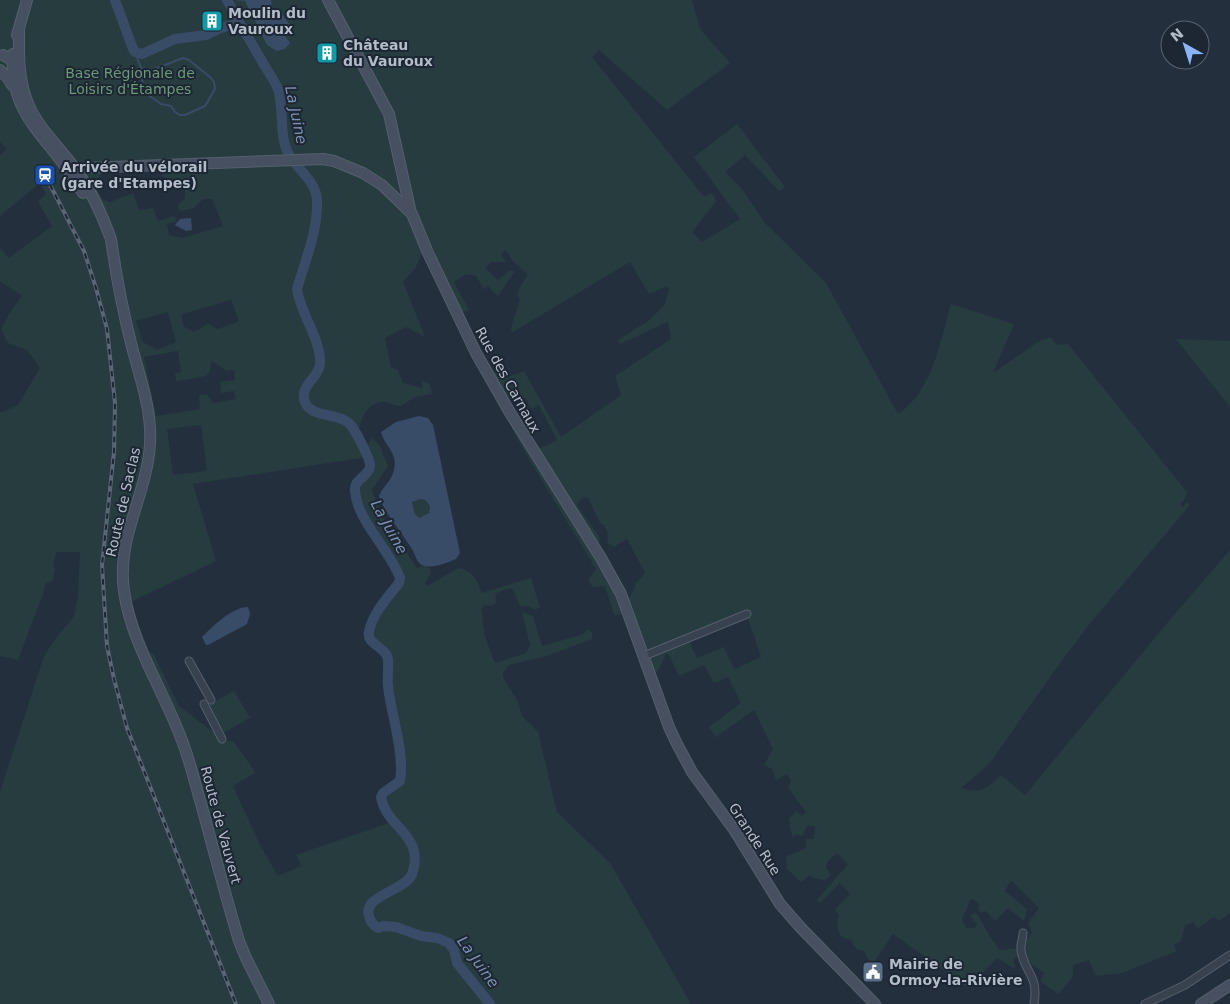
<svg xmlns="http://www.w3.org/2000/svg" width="1230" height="1004" font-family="'DejaVu Sans',sans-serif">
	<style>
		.green { fill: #263c3f; fill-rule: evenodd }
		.water { fill: #394c67; fill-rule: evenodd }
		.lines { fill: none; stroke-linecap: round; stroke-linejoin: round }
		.stream { stroke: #394c67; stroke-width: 2 }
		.river { stroke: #394c67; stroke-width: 10 }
		.street-casing { stroke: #565f6c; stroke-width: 9 }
		.secondary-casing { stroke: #565f6c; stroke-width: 12 }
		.street { stroke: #38414e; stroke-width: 7 }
		.secondary { stroke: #465061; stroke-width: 10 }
		.rail-casing { stroke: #5a6575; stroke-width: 4 }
		.rail { stroke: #1d2633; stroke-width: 2; stroke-dasharray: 5.5; stroke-linecap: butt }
		.labels { text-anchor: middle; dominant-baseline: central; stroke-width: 4; stroke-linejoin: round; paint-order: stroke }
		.poi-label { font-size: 14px; font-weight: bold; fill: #b4bcc9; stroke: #1d2633; text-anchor: start }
		.park-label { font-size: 14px; fill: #6b9a76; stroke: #1d2633 }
		.street-label { font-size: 14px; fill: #b4bcc9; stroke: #1d2633 }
		.water-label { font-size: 15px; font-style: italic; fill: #7c92b1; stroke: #1d2633 }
	</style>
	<rect width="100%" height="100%" fill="#242f3e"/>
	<g class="green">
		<path d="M0 0H692L700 29 730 63 667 110 599 50 592 57 704 197 712 193 716 201 692 232 702 242 740 219 694 157 737 124 785 187 779 191 745 155 725 172 741 188 766 224 826 283 898 414C933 391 940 341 951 304L1014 324 993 373 1036 343 1050 337 1058 345 1068 344 1187 492 1185 499 1180 504 1183 507 1187 502 1190 505 1092 621 1063 659 992 760 979 773 961 788C981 794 986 789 1001 775L1025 795 1168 622 1230 550V913L1219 921 1214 917 1198 928 1193 922 1185 926 1181 941 1174 945 1177 951 1122 973 1096 976 1089 960 1073 965V977L1058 994 1040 981 1044 973 1027 961 1026 953 1022 949 1024 942 1032 933 1028 923 1039 908 1011 880 1005 891 1027 909 1024 921 1008 908 995 921 986 911 981 913 978 909 979 904 973 899 970 900 962 920 966 928H975L977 924 970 916 974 913 977 914 991 938 1000 950 1016 948 1019 956 1013 959 1015 969 997 958 968 988 893 934 874 962 868 959 864 951C857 951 854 947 851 940 836 938 836 927 839 915L835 909 850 894 840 883 820 903 817 900 848 864 837 853 828 861 826 867 831 875 825 880 814 878 810 875 801 882 787 869 786 857 806 848V839H814L815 827 808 825 802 836 797 834 792 837 789 818 797 811 802 816 806 812 788 788 791 781 787 774 776 780 772 769 764 765 773 749 754 710 716 737 709 727 741 703 728 677 714 683 704 665 679 676 669 655 666 653 658 671 653 673 633 614 614 615 605 586 593 587C584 579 592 576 596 569L529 459 491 391 496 365 505 378 524 371 561 437 621 395 615 376 671 339 668 322 620 344 618 340 648 321 664 306 669 290 667 286 649 294 630 262 511 333C512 319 517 312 520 299L517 295 521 285 528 275 512 260 506 250 501 254 506 262H492L485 268 498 280 509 271H515L498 296 488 286 484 289 476 276 466 274 454 282 469 310 460 313 427 240 416 267 403 282 425 337 406 327 385 338 391 367 398 370 403 383 423 388 421 380 430 384 432 394 415 397 401 406C396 406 393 404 389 403 371 398 362 415 359 429 364 432 365 436 363 442L365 445 369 443 372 438 380 446 388 466 372 490 380 513 417 568 423 566 430 568 431 573 425 584 427 586 458 568C474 571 476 579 482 593L531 578 540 607 535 610 529 606H520L512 588 503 590 495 594 496 603 491 606 486 605 481 608 485 637 495 663 526 653 530 645 522 612 533 616 542 646 581 635 589 629 592 633V639L547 656 509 665 503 673V677L518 702 522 716 538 732 557 812 610 863 691 1004H0V792L44 656 56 638 74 616 78 595 80 552H57L53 563 55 569 53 580 45 584 44 591 18 660 0 656V413L18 405 40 368 27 350 8 343 1 330 9 314 22 296 0 281V248L9 258 52 226 38 202 46 194 40 183 0 216V155L7 149 0 142ZM160 169 162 176 180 185 185 190V198L178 205V208L181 211 194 208 203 199H212L223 226 183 238 169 235 167 224 174 222 177 219 173 216 158 221 153 208 139 210 133 193 110 202 103 200 96 188 100 174ZM231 300 239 321 218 329 208 324 194 332 183 326 182 314ZM168 312 176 342 157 350 143 342 136 321ZM178 351 181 372 175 373 176 381 206 376 210 372 211 361 227 371 234 370 235 380 220 382 221 393 234 391 236 399 213 403 207 394 199 395 200 409 156 416 144 357ZM518 394 522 400 526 398 531 409 539 405 557 440 535 451 507 399ZM201 425 207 471 173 475 167 429ZM367 457C372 476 362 470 355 484 350 494 364 516 369 525L366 528 395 578 393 585 369 618 364 639 367 644 379 653 383 659V685L392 735 397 778C394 784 389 785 384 788 371 798 380 812 388 821L386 824 296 855 301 866 278 876 261 847 233 786 255 773 253 769 234 742 222 739 179 706 153 653H149L138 629 131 602 216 561 193 484ZM584 497 589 499 600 523 604 525 608 533 607 540 609 544 615 547 618 544 627 539 645 573 636 583 628 602 598 547 600 538 577 505 579 501ZM746 613 761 657 734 669 724 647 697 658 687 637Z"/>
		<polygon points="1176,339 1230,341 1230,407"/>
		<polygon points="421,499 425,500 430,506 429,513 419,518 415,514 412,502"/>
		<polygon points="234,691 250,718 223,733 208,705"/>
	</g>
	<g class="water">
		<polygon points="235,0 271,0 273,14 280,11 292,28 282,32 290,43 285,49 277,51 267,45 245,1"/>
		<polygon points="191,218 192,230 186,231 175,225 180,219"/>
		<path d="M419 416 428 418 433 425 460 553 456 559C448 562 431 570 422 565 417 563 415 554 412 549 403 534 383 511 379 496 382 488 388 484 392 476 401 453 385 448 381 432L396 422ZM421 499 425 500 430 506 429 513 419 518 415 514 412 502Z"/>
		<path d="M248 607 250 614 247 624 208 645H206L202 637C214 625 231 608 248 607Z"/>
	</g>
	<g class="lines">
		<polyline class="stream" points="135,52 141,68 143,86 147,94 161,104 171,106 175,112 180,115 185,115 205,106 215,89 214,82 211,78 189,60 183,58 152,70 141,68"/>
		<g class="river">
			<polyline points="115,0 133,49 135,52 142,54 175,39 206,35 218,29 238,23"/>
			<path d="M227 0C238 21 251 42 263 63 268 71 274 80 278 89 284 108 279 135 288 153 296 169 317 181 317 201 318 231 305 261 297 289 300 313 322 341 320 365 318 378 299 386 305 402 312 420 341 410 353 428 357 435 370 457 370 466 369 477 353 479 355 491 358 523 390 549 400 578L399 583C388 597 372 614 369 632 366 644 386 647 388 659 389 667 387 677 388 686 391 716 405 750 400 781L383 793 381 797C386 828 426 835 412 874 406 891 362 895 369 916 370 921 373 925 378 928L384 926 396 927 421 936 437 938 449 943 454 950 457 963 490 1004"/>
		</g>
		<g class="street-casing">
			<g id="street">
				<polyline points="644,656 747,614"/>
				<polyline points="189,661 211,700"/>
				<polyline points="204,704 222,739"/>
				<path d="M1023 933C1023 939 1020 944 1021 950 1024 973 1039 974 1034 1004"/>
				<polyline points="1145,1004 1185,985 1230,955"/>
			</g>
		</g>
		<g class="secondary-casing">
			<g id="secondary">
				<polyline points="328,0 389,114 411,213"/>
				<path d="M19 29C19 52 18 76 26 98 35 126 60 147 76 170 92 191 102 215 111 239 116 275 123 312 132 347 140 378 152 410 150 443 148 493 116 537 124 591 131 642 163 690 181 738 190 760 195 784 202 807 214 852 226 897 239 941L246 958 269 1004"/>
				<polyline points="17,35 27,0"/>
				<path d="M13 54C9 109 39 130 68 170 73 178 78 185 83 193"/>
				<polyline points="3,55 10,59 15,66"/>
				<polyline points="0,70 8,78 12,85"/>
				<polyline points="68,170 77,171 84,168 323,159 334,161 363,173 382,185 412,214 428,253 476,353 509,411 601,558 621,594 669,727 677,744 692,772 735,831 780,904 801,928 875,1004"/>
				<polyline points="1201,1004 1230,985"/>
			</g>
		</g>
		<use href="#street" class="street"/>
		<use href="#secondary" class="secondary"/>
		<g class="rail-casing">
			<polyline id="rail" points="45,175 84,251 96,288 107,329 115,403 114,452 102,565 107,646 114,679 127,728 236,1004"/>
		</g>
		<use href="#rail" class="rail"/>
	</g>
	<defs>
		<g id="building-square" transform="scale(1.125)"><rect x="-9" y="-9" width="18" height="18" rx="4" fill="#0f9aa8" stroke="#1d2633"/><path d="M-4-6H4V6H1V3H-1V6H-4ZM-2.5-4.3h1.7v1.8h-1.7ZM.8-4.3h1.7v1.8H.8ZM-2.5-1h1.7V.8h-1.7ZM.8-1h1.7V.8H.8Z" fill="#fff"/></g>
		<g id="station-square" transform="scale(1.125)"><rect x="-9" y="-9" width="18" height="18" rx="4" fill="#1a4fb4" stroke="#1d2633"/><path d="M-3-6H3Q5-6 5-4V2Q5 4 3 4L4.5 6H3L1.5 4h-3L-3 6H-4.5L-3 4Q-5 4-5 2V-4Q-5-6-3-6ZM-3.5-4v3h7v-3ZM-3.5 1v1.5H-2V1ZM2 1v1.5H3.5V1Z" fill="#fff"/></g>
		<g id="civic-square" transform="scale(1.125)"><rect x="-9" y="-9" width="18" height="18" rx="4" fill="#5c6f8a" stroke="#1d2633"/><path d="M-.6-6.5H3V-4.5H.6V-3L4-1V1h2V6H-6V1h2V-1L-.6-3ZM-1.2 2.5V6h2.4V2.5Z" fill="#fff"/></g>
	</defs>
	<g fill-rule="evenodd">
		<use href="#building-square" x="212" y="21"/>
		<use href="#building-square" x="327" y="53"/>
		<use href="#station-square" x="45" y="175"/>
		<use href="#civic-square" x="873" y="972"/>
	</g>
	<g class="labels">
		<g class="poi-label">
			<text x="228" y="13">Moulin du<tspan x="228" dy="16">Vauroux</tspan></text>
			<text x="343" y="45">Château<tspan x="343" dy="16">du Vauroux</tspan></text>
			<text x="61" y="167">Arrivée du vélorail<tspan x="61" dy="16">(gare d'Etampes)</tspan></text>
			<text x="889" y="964">Mairie de<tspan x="889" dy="16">Ormoy-la-Rivière</tspan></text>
		</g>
		<g class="park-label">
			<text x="130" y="73">Base Régionale de<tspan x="130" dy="16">Loisirs d'Étampes</tspan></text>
		</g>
		<g class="street-label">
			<text transform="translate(508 380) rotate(61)">Rue des Carnaux</text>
			<text transform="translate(123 502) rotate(-77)">Route de Saclas</text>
			<text transform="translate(221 825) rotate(75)">Route de Vauvert</text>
			<text transform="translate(755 839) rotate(57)">Grande Rue</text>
		</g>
		<g class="water-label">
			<text transform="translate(296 115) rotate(78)">La Juine</text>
			<text transform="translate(389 527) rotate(61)">La Juine</text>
			<text transform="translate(478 962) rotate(54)">La Juine</text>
		</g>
	</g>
	<g transform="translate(1185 45) rotate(321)"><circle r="24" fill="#1d2633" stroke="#59626f"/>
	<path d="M0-4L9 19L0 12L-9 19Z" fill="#8ab4f8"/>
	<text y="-8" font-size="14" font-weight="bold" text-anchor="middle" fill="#b4bcc9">N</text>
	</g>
</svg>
